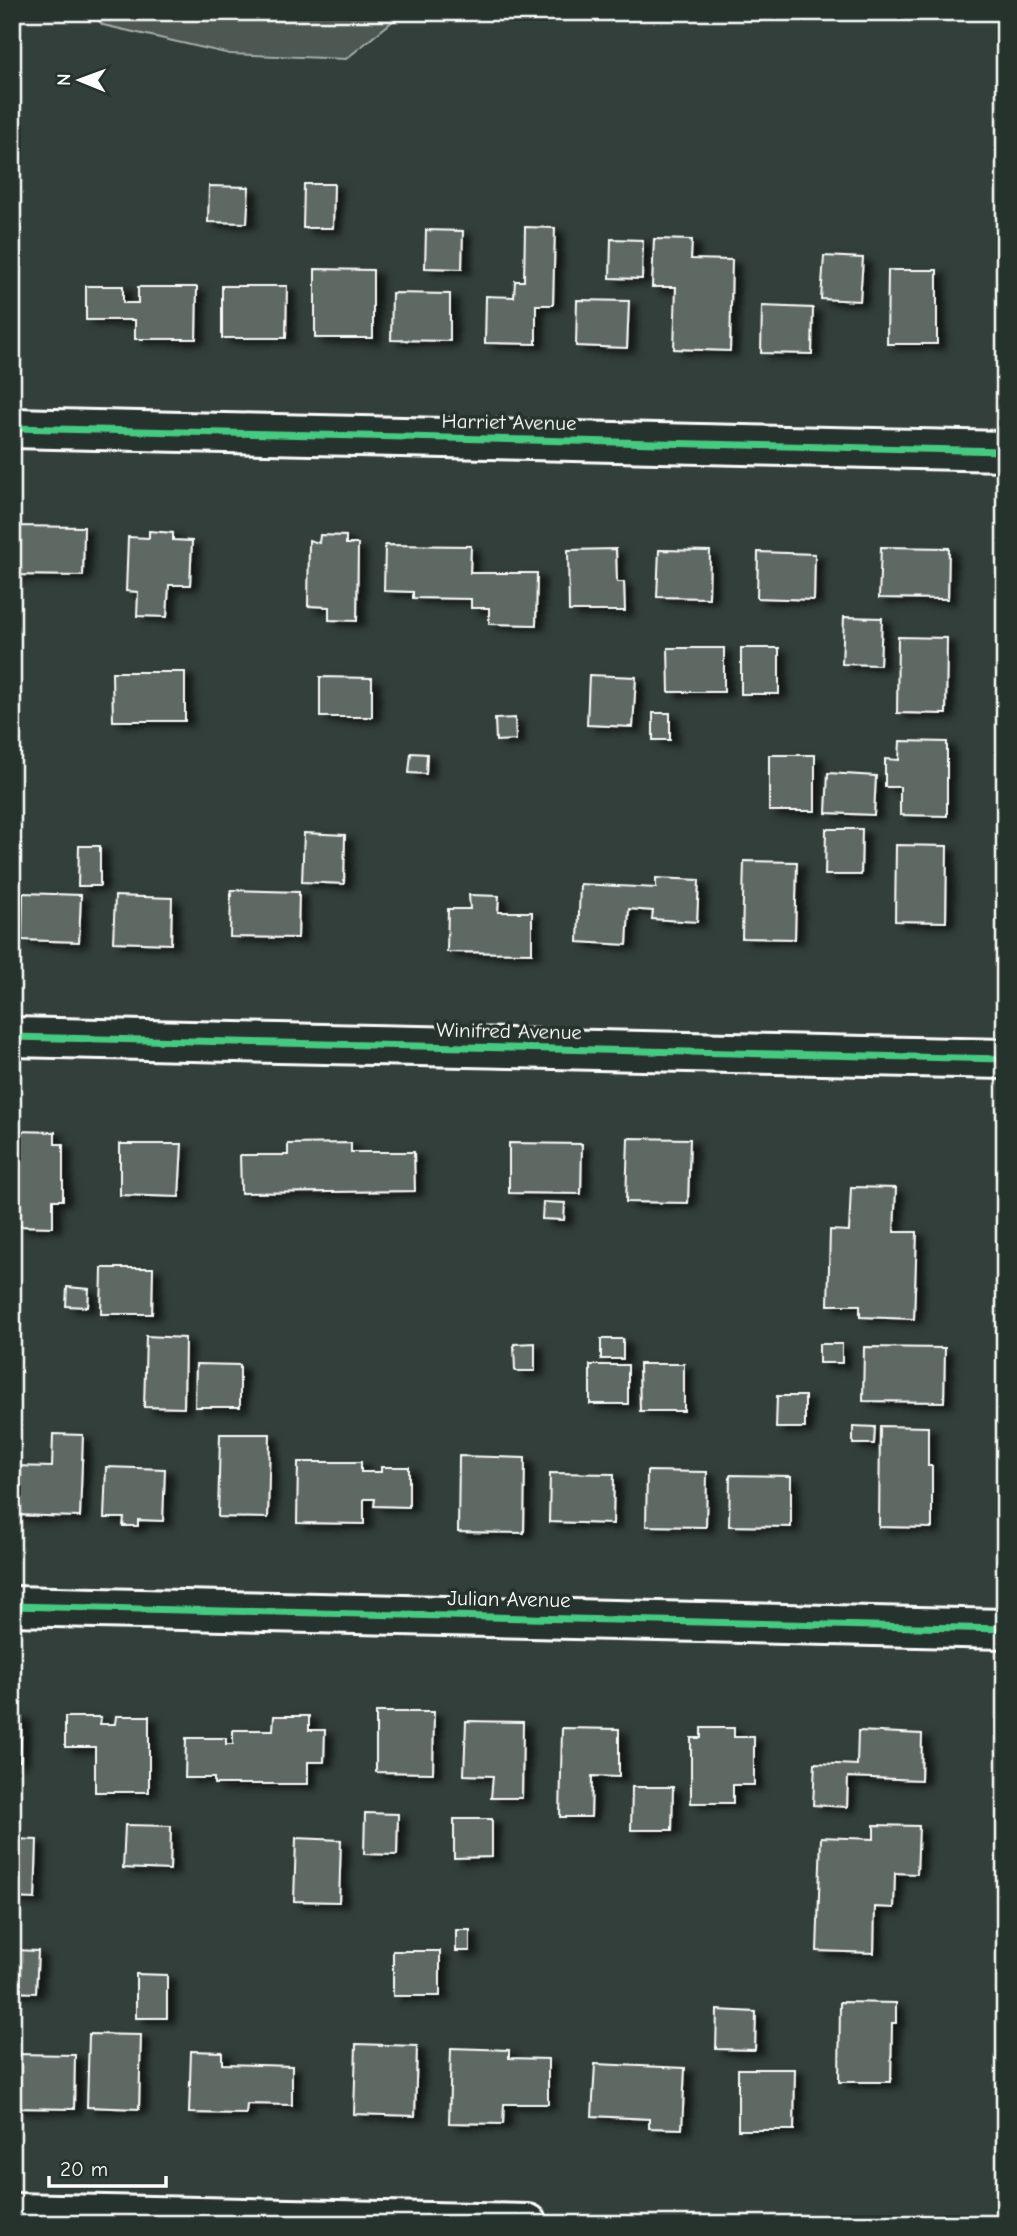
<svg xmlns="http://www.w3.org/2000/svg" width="1017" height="2236" font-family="'Comic Neue',sans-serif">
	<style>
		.green { fill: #4d5853; stroke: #a6aca9; stroke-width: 2 }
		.building { fill: #5f6964; stroke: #fff; stroke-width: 2; filter: url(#shadow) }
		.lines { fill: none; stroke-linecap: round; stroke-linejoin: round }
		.minor-casing { stroke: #fff; stroke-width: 44 }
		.minor { stroke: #26332d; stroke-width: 38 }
		.cycleway-casing { stroke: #26332d; stroke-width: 11 }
		.cycleway { stroke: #46c982; stroke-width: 7 }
		.labels { text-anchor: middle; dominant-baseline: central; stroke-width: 7; stroke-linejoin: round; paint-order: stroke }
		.street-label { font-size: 21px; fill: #fff; stroke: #26332d }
	</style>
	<defs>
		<filter id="shadow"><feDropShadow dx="8" dy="4.5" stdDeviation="3.5" flood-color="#0009"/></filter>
	</defs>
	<rect width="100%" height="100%" fill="#333f3a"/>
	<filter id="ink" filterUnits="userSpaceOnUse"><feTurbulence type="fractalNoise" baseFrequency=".0143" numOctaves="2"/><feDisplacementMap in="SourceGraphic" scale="14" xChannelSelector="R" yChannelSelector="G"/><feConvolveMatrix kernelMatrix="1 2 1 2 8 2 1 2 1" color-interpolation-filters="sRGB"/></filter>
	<g filter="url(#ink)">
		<polygon class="green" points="90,12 404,12 346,59 230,54 103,25"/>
		<g class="building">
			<polygon points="304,184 334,184 333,228 303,228"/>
			<polygon points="209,186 249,187 247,223 208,222"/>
			<polygon points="525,227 555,228 553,305 536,305 536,344 485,343 486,296 514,297 515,281 524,281"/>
			<polygon points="426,230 463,231 462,269 425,268"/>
			<polygon points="611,239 643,240 642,279 610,278"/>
			<polygon points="654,239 692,240 691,259 732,260 730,351 674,349 676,287 652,287"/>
			<polygon points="824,256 863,258 860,301 821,299"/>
			<polygon points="315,269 373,270 373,338 315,338"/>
			<polygon points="888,270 937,270 937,344 887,344"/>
			<polygon points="86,286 123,286 123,303 138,303 138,287 197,287 196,339 135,339 135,320 86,320"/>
			<polygon points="222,286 287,286 286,338 222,338"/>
			<polygon points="392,293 450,294 450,341 391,340"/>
			<polygon points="577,300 629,301 627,348 576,346"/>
			<polygon points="762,306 813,308 812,354 761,353"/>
			<polygon points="14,526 84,527 83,576 12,575"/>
			<polygon points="149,531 173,533 173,540 192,541 190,585 169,585 167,617 137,616 138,592 126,591 128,537 149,538"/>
			<polygon points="320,535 346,536 346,544 358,544 357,621 329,620 329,607 308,606 309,540 319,543"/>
			<polygon points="385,545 471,546 470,573 537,573 536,625 489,624 489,608 471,608 471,599 413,598 413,592 384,591"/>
			<polygon points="881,547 949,548 948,599 879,598"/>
			<polygon points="616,549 617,582 624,582 625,611 569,611 568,550"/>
			<polygon points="659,550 710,551 709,598 657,597"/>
			<polygon points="758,552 815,554 814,600 757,598"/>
			<polygon points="844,617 882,618 880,665 842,664"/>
			<polygon points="898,637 947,638 946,714 897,713"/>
			<polygon points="668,648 724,648 724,692 669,692"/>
			<rect x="741" y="648" width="38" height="46"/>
			<polygon points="112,672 185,672 185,721 113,721"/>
			<polygon points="589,675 636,677 633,727 587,725"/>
			<polygon points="320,677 372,678 372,717 320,717"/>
			<rect x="653" y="713" width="17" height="27"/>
			<polygon points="515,718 516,740 496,741 495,719"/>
			<polygon points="900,741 947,742 947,816 900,815 900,787 885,787 885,759 899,760"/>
			<polygon points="411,753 427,754 426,774 409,773"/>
			<rect x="769" y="755" width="46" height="56"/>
			<polygon points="828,773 876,776 874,815 826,813"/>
			<polygon points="826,829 862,829 861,875 825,875"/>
			<polygon points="304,833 345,835 344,884 302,882"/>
			<polygon points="896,845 947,846 946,922 895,921"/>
			<polygon points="79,846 100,846 100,886 78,886"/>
			<polygon points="744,861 797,862 795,939 742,938"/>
			<polygon points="656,878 699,880 697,922 652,919 653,911 629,909 627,945 578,942 580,884 656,888"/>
			<polygon points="231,890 299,892 298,938 230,937"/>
			<polygon points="23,893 81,895 79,942 22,940"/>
			<polygon points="469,895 499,896 498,912 532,912 532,953 447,952 448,909 470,909"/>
			<polygon points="115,896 172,898 171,944 113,942"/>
			<polygon points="17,1131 55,1132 55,1144 63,1144 63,1200 53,1200 53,1227 16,1226"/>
			<polygon points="628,1138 690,1139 688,1203 626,1202"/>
			<polygon points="351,1143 351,1152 414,1152 415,1191 241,1193 240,1155 288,1155 288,1144"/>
			<polygon points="509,1143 582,1144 581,1194 509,1193"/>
			<polygon points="120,1144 182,1144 179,1197 120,1195"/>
			<polygon points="851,1187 896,1188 894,1232 917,1232 914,1319 860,1317 860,1305 828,1305 830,1230 849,1231"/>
			<polygon points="543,1202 565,1203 564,1220 542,1219"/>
			<polygon points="102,1268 153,1268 152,1314 101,1314"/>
			<polygon points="67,1287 89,1289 88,1307 66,1306"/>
			<polygon points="146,1336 185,1338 184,1408 144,1407"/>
			<rect x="601" y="1339" width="22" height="20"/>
			<polygon points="535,1343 535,1371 515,1371 514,1344"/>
			<rect x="819" y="1344" width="23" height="19"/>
			<polygon points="864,1347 945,1348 944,1402 863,1401"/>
			<polygon points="196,1364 240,1365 240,1407 195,1407"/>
			<polygon points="639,1364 684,1364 684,1411 640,1411"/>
			<rect x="590" y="1365" width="38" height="39"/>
			<polygon points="777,1396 805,1396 805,1428 776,1428"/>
			<polygon points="853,1426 875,1427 874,1444 853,1444"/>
			<polygon points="880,1426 928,1427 928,1466 932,1466 932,1528 879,1527"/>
			<polygon points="53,1434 83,1435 80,1517 13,1515 14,1466 52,1467"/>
			<polygon points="220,1434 270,1434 268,1518 218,1517"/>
			<polygon points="459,1456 525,1458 524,1533 458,1532"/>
			<polygon points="298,1462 361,1462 361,1472 381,1472 381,1467 409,1467 409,1507 374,1506 375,1499 364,1499 364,1524 297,1523"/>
			<polygon points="106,1467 165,1469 163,1521 138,1520 138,1526 123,1526 124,1518 104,1518"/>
			<polygon points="647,1471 707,1472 706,1527 646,1526"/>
			<polygon points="550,1473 614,1474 613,1524 549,1522"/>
			<polygon points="730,1475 791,1476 791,1527 729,1526"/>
			<polygon points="376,1712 434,1712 433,1773 376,1772"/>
			<polygon points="12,1715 22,1715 20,1761 12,1761"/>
			<polygon points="116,1716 149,1716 149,1792 95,1792 95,1747 65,1747 65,1717 101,1717 100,1724 115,1724"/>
			<polygon points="274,1716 309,1716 309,1730 325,1730 324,1762 308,1762 308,1784 214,1784 214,1778 185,1778 186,1738 226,1738 226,1744 233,1744 233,1730 273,1730"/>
			<polygon points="466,1721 523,1722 522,1798 491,1798 493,1776 464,1775"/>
			<polygon points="562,1728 619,1729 619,1777 592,1776 591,1817 560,1817"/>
			<polygon points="701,1728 734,1728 734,1737 754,1737 754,1785 733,1785 733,1803 691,1803 691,1738 701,1738"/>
			<polygon points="858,1731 922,1734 921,1780 848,1777 847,1807 813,1805 815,1763 857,1765"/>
			<polygon points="632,1787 673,1787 672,1830 631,1830"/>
			<polygon points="365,1813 398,1814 397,1855 364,1854"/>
			<polygon points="454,1819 492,1819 492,1857 454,1858"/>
			<polygon points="125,1825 171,1826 170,1870 123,1868"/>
			<polygon points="874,1825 919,1826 917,1874 895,1873 894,1908 875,1907 874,1953 817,1951 821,1837 874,1839"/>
			<polygon points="296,1838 341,1840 339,1902 294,1901"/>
			<polygon points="12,1839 37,1840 35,1899 12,1898"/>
			<rect x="456" y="1930" width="14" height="21"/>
			<polygon points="12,1950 38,1951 36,1993 12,1992"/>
			<rect x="393" y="1951" width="47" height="45"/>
			<polygon points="136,1974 167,1975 167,2018 136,2018"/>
			<polygon points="840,2002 896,2003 896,2023 892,2023 891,2082 839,2082"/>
			<polygon points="717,2010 756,2012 755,2050 716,2049"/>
			<polygon points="89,2034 141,2035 139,2109 87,2107"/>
			<polygon points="356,2044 417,2046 415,2116 354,2114"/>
			<polygon points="451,2048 509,2050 509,2058 548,2059 548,2104 504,2104 503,2124 449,2123"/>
			<polygon points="191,2051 222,2052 222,2064 292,2066 292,2105 247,2104 246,2114 189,2113"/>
			<polygon points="14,2054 75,2055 74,2109 13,2108"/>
			<polygon points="595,2064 685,2068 682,2129 649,2128 649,2119 592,2116"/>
			<polygon points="738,2069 795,2069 794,2130 738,2130"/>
		</g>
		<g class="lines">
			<g class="minor-casing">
				<g id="minor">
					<polyline points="12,428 1005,451"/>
					<polyline points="12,1037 1005,1059"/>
					<polyline points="12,1606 1005,1629"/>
					<polyline points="12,2213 528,2224"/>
				</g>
			</g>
			<use href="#minor" class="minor"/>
			<g class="cycleway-casing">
				<g id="cycleway">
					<polyline points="12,428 1005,451"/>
					<polyline points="12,1037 1005,1059"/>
					<polyline points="12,1606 1005,1629"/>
				</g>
			</g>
			<use href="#cycleway" class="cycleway"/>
		</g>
	</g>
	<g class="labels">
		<g class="street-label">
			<text transform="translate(509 422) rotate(1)">Harriet Avenue</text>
			<text transform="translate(509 1031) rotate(1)">Winifred Avenue</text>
			<text transform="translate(509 1599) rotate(1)">Julian Avenue</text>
		</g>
	</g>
	<rect width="1017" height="2236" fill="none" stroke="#26332d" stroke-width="42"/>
	<rect x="21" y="21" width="975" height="2194" fill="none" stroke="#fff" stroke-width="2.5" filter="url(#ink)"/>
	<g transform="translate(80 80) rotate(271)" stroke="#26332d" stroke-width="5" paint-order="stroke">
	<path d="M0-5L12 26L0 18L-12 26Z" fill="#ffffff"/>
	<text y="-10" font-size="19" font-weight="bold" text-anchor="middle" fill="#ffffff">N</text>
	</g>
	<path d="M49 2176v10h117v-10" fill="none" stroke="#ffffff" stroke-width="3.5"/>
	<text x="60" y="2176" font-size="21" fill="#ffffff" stroke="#26332d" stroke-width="5" paint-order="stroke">20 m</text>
</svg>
